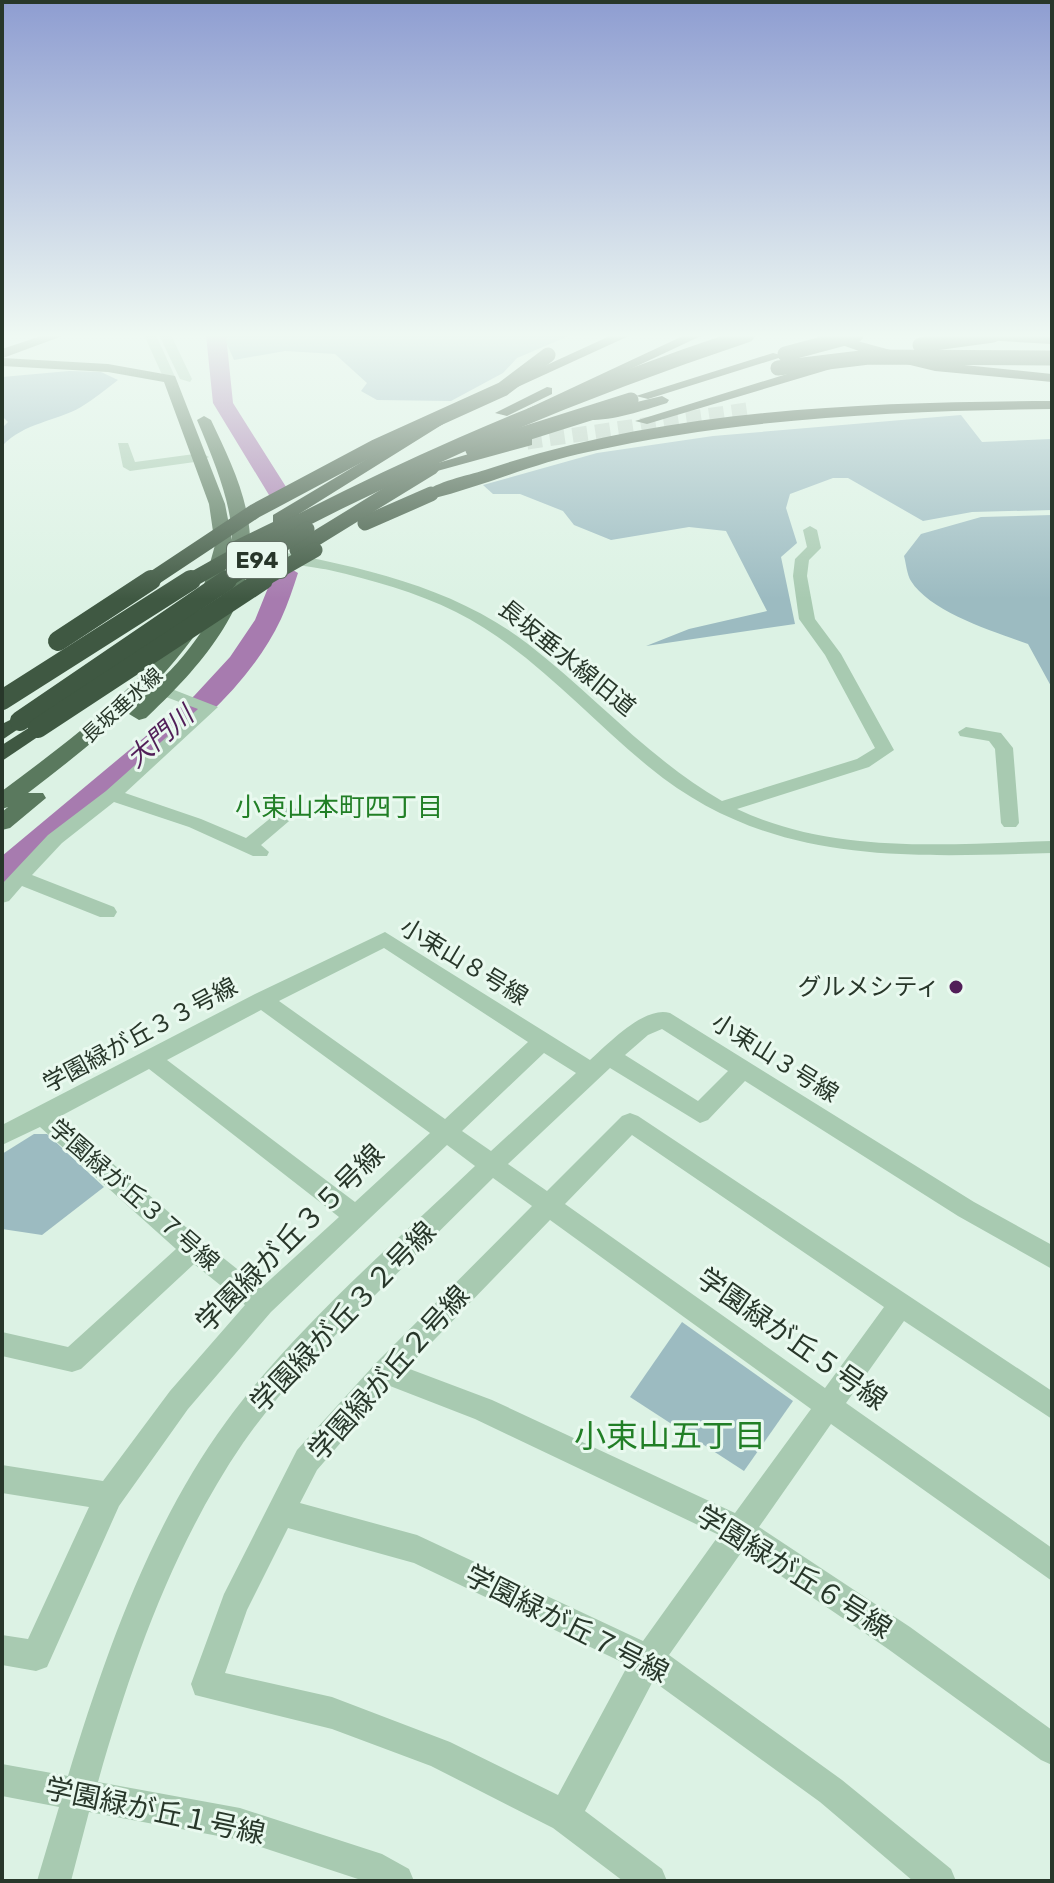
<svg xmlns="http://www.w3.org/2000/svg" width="1054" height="1883" font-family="Rubik,'Noto Sans JP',sans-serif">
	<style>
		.green { fill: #9cbbc1 }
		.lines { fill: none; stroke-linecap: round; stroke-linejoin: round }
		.river { fill: #a77baf; fill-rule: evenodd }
		.highway-tunnel { stroke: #b8cdbf; stroke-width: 15; stroke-dasharray: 15 8; stroke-linecap: butt }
		.minor { fill: #a8cab1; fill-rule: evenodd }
		.major { fill: #5a795e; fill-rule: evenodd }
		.highway { fill: #3f5842; fill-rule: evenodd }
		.highway-bridge-far1 { stroke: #3f5842; stroke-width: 15 }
		.highway-bridge { stroke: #3f5842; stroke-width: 20 }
		.poi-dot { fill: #511e58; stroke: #e9f9ef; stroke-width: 3 }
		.labels { text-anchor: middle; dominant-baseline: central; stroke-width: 6; stroke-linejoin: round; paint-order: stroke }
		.far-street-label { font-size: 20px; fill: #28372a; stroke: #e9f9ef }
		.shield { fill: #e9f9ef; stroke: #627165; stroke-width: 2 }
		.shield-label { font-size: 22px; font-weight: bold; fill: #28372a }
		.street-label { font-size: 24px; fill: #28372a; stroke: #e9f9ef }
		.poi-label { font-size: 24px; fill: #28372a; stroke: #e9f9ef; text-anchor: end }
		.water-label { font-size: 26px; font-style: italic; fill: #511e58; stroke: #e9f9ef }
		.neighbourhood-label { font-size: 26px; fill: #217f26; stroke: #e9f9ef }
		.near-street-label { font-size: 28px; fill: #28372a; stroke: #e9f9ef }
		.near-neighbourhood-label { font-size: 32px; fill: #217f26; stroke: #e9f9ef }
	</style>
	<rect width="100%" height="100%" fill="#dcf2e4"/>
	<g class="green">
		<polygon points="223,335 571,335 517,358 503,373 451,401 377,400 361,391 367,383 335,354 285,351 234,360"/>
		<path d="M69 371 101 372 118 380C106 389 94 399 81 407 55 422 25 422 2 446V428L8 422 2 416V377Z"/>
		<polygon points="961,415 982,442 1052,439 1052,510 972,512 923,521 848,478 833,478 790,494 786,508 797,543 781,557 795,624 646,646 689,629 767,611 726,531 689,527 611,540 574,525 563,511 520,494 493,494 483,485 597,453 713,436"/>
		<path d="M1052 515V688L1028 644C995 632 930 612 911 581 907 575 906 563 904 556L921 534 981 517Z"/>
		<polygon points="34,1134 47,1134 104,1187 42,1235 2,1229 2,1154"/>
		<polygon points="682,1322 793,1401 744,1471 630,1397"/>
	</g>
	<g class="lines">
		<g class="river">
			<polygon points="206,335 226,335 233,403 288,490 285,495 269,495 213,403"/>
			<path d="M286 566 298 573C293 588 288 604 281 619 239 708 144 766 71 828 51 846 28 879 2 886V856L194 696 230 657 255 620 274 573Z"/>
		</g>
		<polyline class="highway-tunnel" points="527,442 747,410"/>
		<g class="minor">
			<polygon points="144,335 156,335 176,379 174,382 164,379"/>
			<polygon points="159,335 171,335 192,379 190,382 180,379"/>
			<polygon points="118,443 128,443 135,462 202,453 209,457 202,461 130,471 123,467"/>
			<path d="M810 526 817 530 821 548 809 560 807 576 815 619 841 654 894 750 869 767 737 809C835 855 948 844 1052 841V853C905 857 769 866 649 767 585 715 531 650 456 612 416 592 372 580 329 570 310 566 262 562 248 551L255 547C350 565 449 583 528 644 594 695 649 759 722 801L857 759 875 748 825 655 799 619 793 576 795 559 807 547 803 530Z"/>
			<polygon points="164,686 218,707 125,793 201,819 246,838 283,808 295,808 298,812 295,816 261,845 269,852 267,856 253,856 189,827 114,802 62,843 32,875 114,907 117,912 114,917 100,917 22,886 9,901 2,903 2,884 48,835 106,791 198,709 158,694 156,691"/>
			<polygon points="966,727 1001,733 1013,748 1019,823 1016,827 1004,827 1001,823 995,749 989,741 960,736 958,732"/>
			<path d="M385 932 590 1060C608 1044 645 1005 670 1013L974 1202 1052 1245V1269L958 1216 745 1081 708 1120 700 1123 610 1068 508 1164 547 1191 622 1116 630 1113 638 1116 1052 1391V1419L904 1321 846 1403 1052 1548V1581L831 1424 759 1527 910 1627 1052 1730V1765L1041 1760 888 1649 743 1550 669 1655 842 1780 951 1869 956 1881H913L820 1802 653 1681 585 1811 662 1869 667 1881H623L553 1828 431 1766 332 1729 195 1695 191 1684 224 1594 297 1450 376 1363 532 1206 493 1178C451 1219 410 1261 368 1302 324 1347 279 1391 243 1443 174 1544 131 1665 98 1782L240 1808 382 1854 409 1869 414 1881H364L240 1840 89 1812 71 1881H37L59 1807 2 1796V1764L68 1776C105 1655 150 1526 226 1422 292 1331 393 1244 475 1166L447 1145 271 1312 188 1409 119 1506 47 1667 36 1671 2 1665V1635L28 1639 89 1507 2 1493V1465L103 1481 170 1391 245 1305 194 1264 81 1369 72 1372 2 1356V1332L68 1347 176 1249 40 1127 2 1145V1125L255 994ZM384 948 528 1042 445 1119 279 1001ZM261 1010 430 1133 355 1202 167 1060ZM662 1029 728 1071 698 1101 625 1055 648 1035ZM544 1053 576 1073 491 1151 462 1131ZM149 1069 339 1217 261 1288 202 1241 59 1117ZM632 1135 884 1307 825 1388 565 1204ZM550 1220 811 1409 735 1513 492 1400 407 1368ZM390 1386 475 1419 719 1535 643 1641 417 1535 300 1503 317 1470ZM288 1528 414 1563 628 1665 558 1795 450 1742 332 1697 225 1673 247 1610Z"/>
		</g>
		<g class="major">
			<polygon points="44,335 65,335 3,358 108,364 175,376 225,504 233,545 219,589 207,589 204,585 215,545 209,504 164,382 108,372 2,366 2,349"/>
			<path d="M204 416 211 420C228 456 248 496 250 537 255 608 194 673 146 718L139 720 129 714C145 693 167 676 184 655 255 568 237 515 197 420Z"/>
			<path d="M198 612 207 618C159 690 96 741 28 793H43L46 798 10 828 2 830V812L8 807 2 809V791C73 738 141 688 191 614Z"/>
		</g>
		<g class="highway">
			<polygon points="612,335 631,335 511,390 499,387"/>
			<polygon points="685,335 703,335 539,412 527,409"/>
			<polygon points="814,335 835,335 935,362 1052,374 1052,382 935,371 873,356"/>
			<polygon points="960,335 1052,336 1052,344 967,339"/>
			<polygon points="773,353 785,356 648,399 636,396"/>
			<polygon points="829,361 834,362 834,368 647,424 635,421"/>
			<polygon points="547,387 552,388 552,394 507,416 495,413"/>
			<path d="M662 396 669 400 667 403C648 409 593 428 578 416Z"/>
			<path d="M1052 401V409C896 411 741 418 588 452 534 463 484 486 431 499L423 494C436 481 467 476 485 470 666 409 862 402 1052 401Z"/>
			<polygon points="444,413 456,416 299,514 304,518 302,522 249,545 237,545 234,541 273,522 273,515"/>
			<polygon points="527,437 532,439 532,445 408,479 400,474"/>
			<polygon points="20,715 27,717 30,721 2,740 2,724"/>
			<polygon points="38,722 48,728 45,732 2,761 2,745"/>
		</g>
		<g class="highway-bridge-far1">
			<polyline points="920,345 993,335"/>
			<polyline points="785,354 856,335"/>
			<polyline points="778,368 869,357 1052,358"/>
			<polyline points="473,450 631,400"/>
			<polyline points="365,523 431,494"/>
			<polyline points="297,550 432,467"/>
			<polyline points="148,582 255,511 375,447 503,389 548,355"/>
			<path d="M188 582C369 479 550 401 747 335"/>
			<polyline points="224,582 307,529"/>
			<polyline points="259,582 315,550"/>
		</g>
		<g class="highway-bridge">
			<polyline points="58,641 151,580"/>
			<polyline points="2,700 191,580"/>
			<polyline points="20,721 227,580"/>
			<polyline points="38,728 263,580"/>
		</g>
	</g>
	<linearGradient id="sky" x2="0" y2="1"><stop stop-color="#8e9dd1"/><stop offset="0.56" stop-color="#eff9f3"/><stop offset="1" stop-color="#eff9f3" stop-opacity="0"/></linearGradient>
	<rect width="1054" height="599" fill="url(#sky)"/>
	<circle class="poi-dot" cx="956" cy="987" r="8"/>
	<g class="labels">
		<g class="far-street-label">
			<text transform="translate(122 705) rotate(-42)">長坂垂水線</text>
		</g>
		<rect class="shield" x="227" y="542" width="60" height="36" rx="6"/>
		<g class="shield-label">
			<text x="257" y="560">E94</text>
		</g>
		<g class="street-label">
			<text transform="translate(567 658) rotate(39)">長坂垂水線旧道</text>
			<text transform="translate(464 962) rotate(31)">小束山８号線</text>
			<text transform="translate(140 1035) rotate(-28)">学園緑が丘３３号線</text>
			<text transform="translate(775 1058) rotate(32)">小束山３号線</text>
			<text transform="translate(134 1195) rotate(41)">学園緑が丘３７号線</text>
		</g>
		<g class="poi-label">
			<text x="940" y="987">グルメシティ</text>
		</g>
		<g class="water-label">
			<text transform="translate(160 737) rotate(-41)">大門川</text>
		</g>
		<g class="neighbourhood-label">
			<text x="339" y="807">小束山本町四丁目</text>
		</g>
		<g class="near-street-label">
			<text transform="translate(290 1238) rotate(-45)">学園緑が丘３５号線</text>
			<text transform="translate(343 1317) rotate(-46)">学園緑が丘３２号線</text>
			<text transform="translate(792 1339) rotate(35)">学園緑が丘５号線</text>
			<text transform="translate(389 1373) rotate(-48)">学園緑が丘２号線</text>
			<text transform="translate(794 1572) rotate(32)">学園緑が丘６号線</text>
			<text transform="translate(567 1624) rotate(27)">学園緑が丘７号線</text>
			<text transform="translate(155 1811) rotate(12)">学園緑が丘１号線</text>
		</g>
		<g class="near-neighbourhood-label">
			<text x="670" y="1436">小束山五丁目</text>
		</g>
	</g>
	<rect width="1054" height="1883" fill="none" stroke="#28372a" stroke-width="8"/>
</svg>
